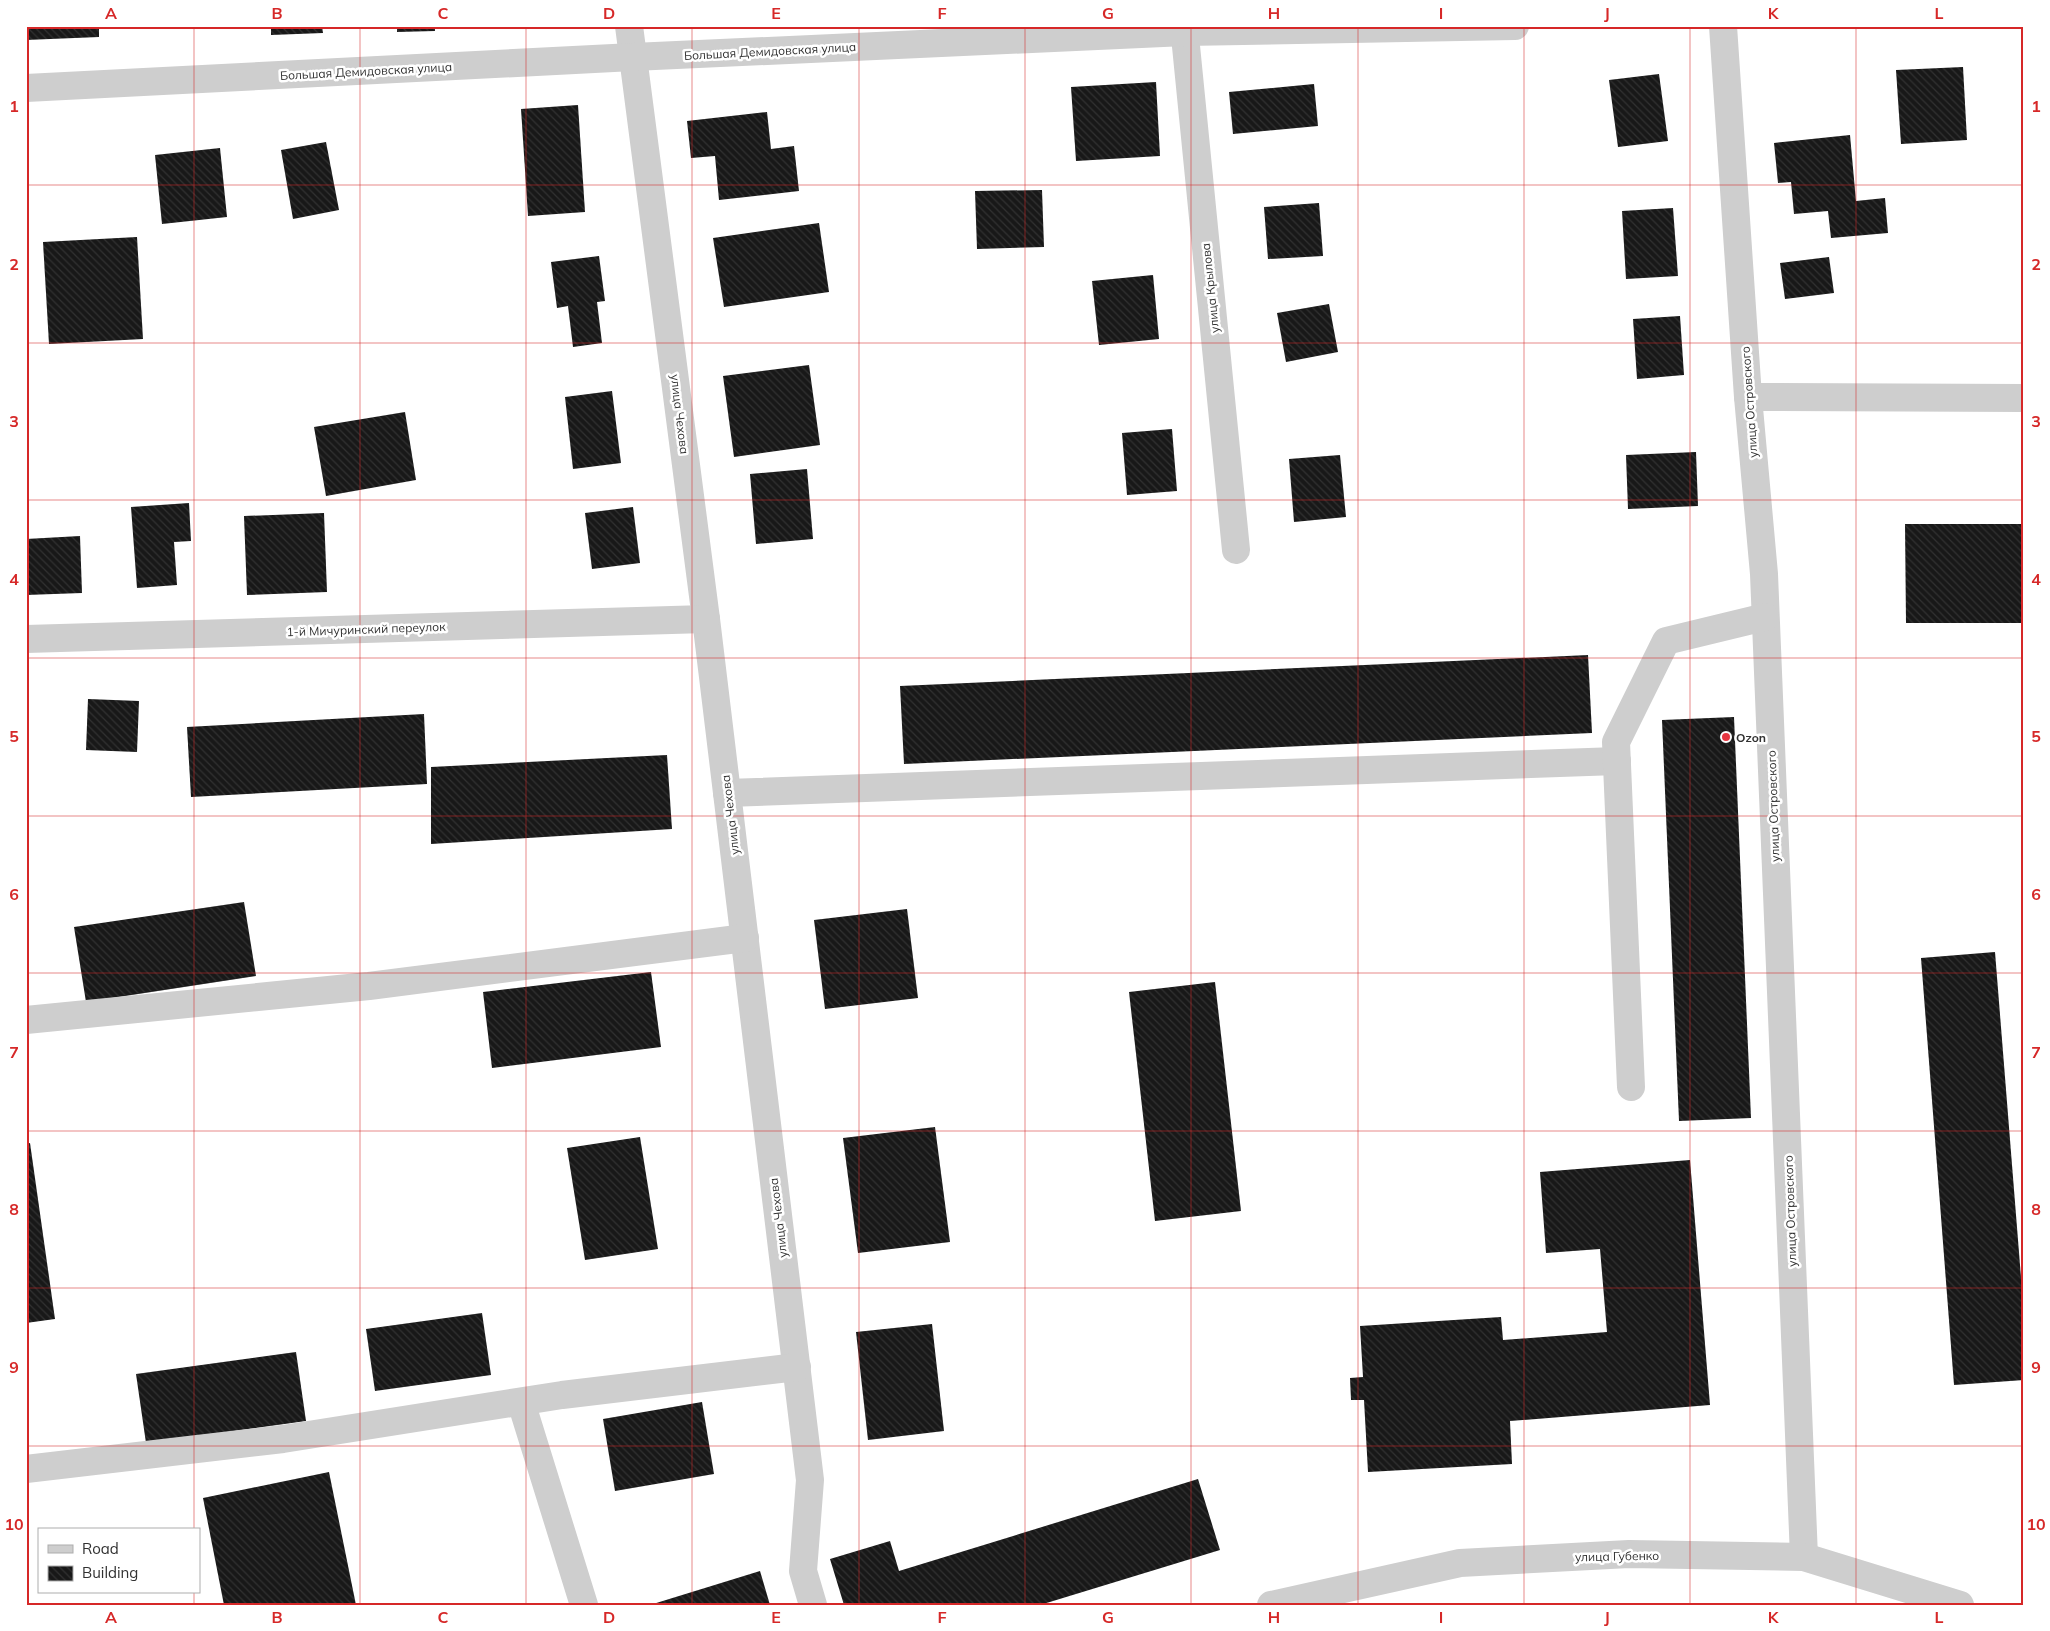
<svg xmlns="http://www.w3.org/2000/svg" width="2050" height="1631" font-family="Mulish,sans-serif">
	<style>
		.building { fill: url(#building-back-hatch) }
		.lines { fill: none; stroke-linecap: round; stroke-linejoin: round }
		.minor { stroke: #cecece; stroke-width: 28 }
		.grid { fill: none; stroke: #d62828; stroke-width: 1; stroke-opacity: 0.55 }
		.poi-dot { fill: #e63540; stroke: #fff; stroke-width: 2 }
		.labels { text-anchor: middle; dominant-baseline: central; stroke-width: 5; stroke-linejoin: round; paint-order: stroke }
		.street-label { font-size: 12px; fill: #313131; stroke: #fff }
		.poi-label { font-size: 12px; font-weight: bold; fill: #313131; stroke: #fff; text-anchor: start }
		.neatline { fill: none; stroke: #d62828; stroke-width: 2 }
		.grid-label { font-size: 16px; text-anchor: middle; font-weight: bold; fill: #d62828 }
	</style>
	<defs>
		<pattern id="building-back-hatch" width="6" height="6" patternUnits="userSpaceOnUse" patternTransform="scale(1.25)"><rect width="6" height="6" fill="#181818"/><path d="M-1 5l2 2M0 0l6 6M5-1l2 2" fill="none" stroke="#313131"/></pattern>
	</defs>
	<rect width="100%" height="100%" fill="#fff"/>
	<g class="building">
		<polygon points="26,26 99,26 99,37 26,40"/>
		<polygon points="271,26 322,26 323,33 271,35"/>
		<polygon points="397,26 435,26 435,31 397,32"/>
		<polygon points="1963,67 1967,140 1901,144 1896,70"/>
		<polygon points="1659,74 1668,141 1618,147 1609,80"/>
		<polygon points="1156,82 1160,156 1076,161 1071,87"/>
		<polygon points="1314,84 1318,126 1233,134 1229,92"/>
		<polygon points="578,105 585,212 528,216 521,109"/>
		<polygon points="767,112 771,149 794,146 799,191 719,200 715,156 691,158 687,121"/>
		<polygon points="1850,135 1856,201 1885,198 1888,233 1831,238 1828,211 1794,214 1791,182 1778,183 1774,143"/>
		<polygon points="326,142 339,210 293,219 281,150"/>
		<polygon points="220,148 227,217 162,224 155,155"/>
		<polygon points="1042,190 1044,247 977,249 975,191"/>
		<polygon points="1319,203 1323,256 1268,259 1264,207"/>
		<polygon points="1673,208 1678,276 1626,279 1622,211"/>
		<polygon points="819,223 829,292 724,307 713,238"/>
		<polygon points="137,237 143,339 49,344 43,242"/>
		<polygon points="599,256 605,301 597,302 602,343 573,347 568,306 557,308 551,262"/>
		<polygon points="1829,257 1834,293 1785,299 1780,263"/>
		<polygon points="1153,275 1159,339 1099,345 1092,281"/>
		<polygon points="1329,304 1338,352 1286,362 1277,313"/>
		<polygon points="1680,316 1684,375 1637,379 1633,319"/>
		<polygon points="809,365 820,445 734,457 723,376"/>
		<polygon points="612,391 621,463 573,469 565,397"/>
		<polygon points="405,412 416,480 326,496 314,427"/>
		<polygon points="1172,429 1177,491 1127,495 1122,433"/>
		<polygon points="1696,452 1698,506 1628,509 1626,455"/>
		<polygon points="1340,455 1346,517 1294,522 1289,459"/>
		<polygon points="807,469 813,539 756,544 750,474"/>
		<polygon points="189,503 191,541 174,542 177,585 137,588 131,507"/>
		<polygon points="633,507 640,563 592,569 585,513"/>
		<polygon points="324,513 327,592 247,595 244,516"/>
		<polygon points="1905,524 2024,524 2024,623 1906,623"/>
		<polygon points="80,536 82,593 26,595 26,539"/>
		<polygon points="1588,655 1592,733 904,764 900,686"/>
		<polygon points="88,699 139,701 137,752 86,750"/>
		<polygon points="424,714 427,784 191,797 187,727"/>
		<polygon points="1734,717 1751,1118 1679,1121 1662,720"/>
		<polygon points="667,755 672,829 431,844 431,767"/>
		<polygon points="244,902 256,976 86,1002 74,927"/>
		<polygon points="907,909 918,998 825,1009 814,920"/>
		<polygon points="1995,952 2024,1315 2024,1380 1954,1385 1921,958"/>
		<polygon points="651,972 661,1047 492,1068 483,992"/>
		<polygon points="1215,982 1241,1211 1155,1221 1129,992"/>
		<polygon points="935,1127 950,1242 858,1253 843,1138"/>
		<polygon points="640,1137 658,1249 585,1260 567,1148"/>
		<polygon points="30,1143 55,1319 26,1323 26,1144"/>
		<polygon points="1690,1160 1710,1405 1510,1421 1512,1464 1368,1472 1364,1400 1351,1400 1350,1378 1363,1377 1360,1326 1501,1317 1503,1340 1607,1332 1600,1249 1546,1253 1540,1172"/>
		<polygon points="482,1313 491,1375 375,1391 366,1329"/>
		<polygon points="932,1324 944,1431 868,1440 856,1332"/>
		<polygon points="296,1352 306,1421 146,1443 136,1374"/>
		<polygon points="702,1402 714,1474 615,1491 603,1419"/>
		<polygon points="329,1472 356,1605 224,1605 203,1498"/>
		<polygon points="1198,1479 1220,1550 1040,1605 844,1605 830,1559 890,1541 899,1571"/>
		<polygon points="760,1571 770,1605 653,1605 653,1604"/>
	</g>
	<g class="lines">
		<g class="minor">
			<polyline points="629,26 706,619 810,1480 803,1571 813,1605"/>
			<polyline points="1184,26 1236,550"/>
			<polyline points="1723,26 1748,397 1764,574 1804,1557"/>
			<polyline points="26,88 633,57 1185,32 1515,26"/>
			<polyline points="1748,397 2024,398"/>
			<polyline points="26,639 706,619"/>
			<polyline points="727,793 1617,761"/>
			<polyline points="26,1020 369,986 745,938"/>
			<polyline points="1631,1087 1616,742 1666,641 1765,617"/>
			<polyline points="521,1402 584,1605"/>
			<polyline points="26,1469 283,1439 562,1395 797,1367"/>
			<polyline points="1271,1605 1460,1563 1629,1554 1804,1557 1960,1605"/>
		</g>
	</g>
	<path class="grid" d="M194 26V1530M360 26V1605M526 26V1605M692 26V1605M859 26V1605M1025 26V1605M1191 26V1605M1358 26V1605M1524 26V1605M1690 26V1605M1856 26V1605M26 185H2024M26 343H2024M26 500H2024M26 658H2024M26 816H2024M26 973H2024M26 1131H2024M26 1288H2024M26 1446H2024M194 1592V1605"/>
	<circle class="poi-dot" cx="1726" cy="737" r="5"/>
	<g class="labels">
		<g class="street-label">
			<text transform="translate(770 51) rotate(-3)">Большая Демидовская улица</text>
			<text transform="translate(366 71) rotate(-3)">Большая Демидовская улица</text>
			<text transform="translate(1210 288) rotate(-96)">улица Крылова</text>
			<text transform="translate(1749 402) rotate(-94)">улица Островского</text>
			<text transform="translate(680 414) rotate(83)">улица Чехова</text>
			<text transform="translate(366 629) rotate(-2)">1-й Мичуринский переулок</text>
			<text transform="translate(1773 806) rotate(-92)">улица Островского</text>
			<text transform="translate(730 815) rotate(-97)">улица Чехова</text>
			<text transform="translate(1790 1211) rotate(-92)">улица Островского</text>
			<text transform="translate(778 1218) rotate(-97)">улица Чехова</text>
			<text transform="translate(1617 1556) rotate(-1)">улица Губенко</text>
		</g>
		<g class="poi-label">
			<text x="1736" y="737">Ozon</text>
		</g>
	</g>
	<rect width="2050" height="1631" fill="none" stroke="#ffffff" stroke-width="55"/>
	<rect x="38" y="1528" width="162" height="65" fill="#ffffff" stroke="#adadad"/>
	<rect x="48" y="1545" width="25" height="8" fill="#cecece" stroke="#adadad"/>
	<text x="82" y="1554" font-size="15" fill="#313131">Road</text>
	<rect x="48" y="1566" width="25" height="15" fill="url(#building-back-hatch)" stroke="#adadad"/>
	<text x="82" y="1578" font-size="15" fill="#313131">Building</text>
	<rect x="28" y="28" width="1994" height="1576" class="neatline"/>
	<g class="grid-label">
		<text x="111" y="19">A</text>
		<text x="277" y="19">B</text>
		<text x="443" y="19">C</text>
		<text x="609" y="19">D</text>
		<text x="776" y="19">E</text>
		<text x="942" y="19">F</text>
		<text x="1108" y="19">G</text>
		<text x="1274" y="19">H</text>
		<text x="1441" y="19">I</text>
		<text x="1607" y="19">J</text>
		<text x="1773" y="19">K</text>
		<text x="1939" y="19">L</text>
		<text x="14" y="112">1</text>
		<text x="2036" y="112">1</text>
		<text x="14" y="270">2</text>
		<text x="2036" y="270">2</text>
		<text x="14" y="427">3</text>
		<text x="2036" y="427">3</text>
		<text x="14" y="585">4</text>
		<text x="2036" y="585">4</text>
		<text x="14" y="742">5</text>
		<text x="2036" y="742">5</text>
		<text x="14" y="900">6</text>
		<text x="2036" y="900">6</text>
		<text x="14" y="1058">7</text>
		<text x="2036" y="1058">7</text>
		<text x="14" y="1215">8</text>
		<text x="2036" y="1215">8</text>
		<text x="14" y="1373">9</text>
		<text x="2036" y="1373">9</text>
		<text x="14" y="1530">10</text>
		<text x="2036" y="1530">10</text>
		<text x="111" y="1623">A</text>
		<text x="277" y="1623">B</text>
		<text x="443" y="1623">C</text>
		<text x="609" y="1623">D</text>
		<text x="776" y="1623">E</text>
		<text x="942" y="1623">F</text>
		<text x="1108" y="1623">G</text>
		<text x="1274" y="1623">H</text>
		<text x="1441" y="1623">I</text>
		<text x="1607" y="1623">J</text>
		<text x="1773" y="1623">K</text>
		<text x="1939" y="1623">L</text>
	</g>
</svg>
